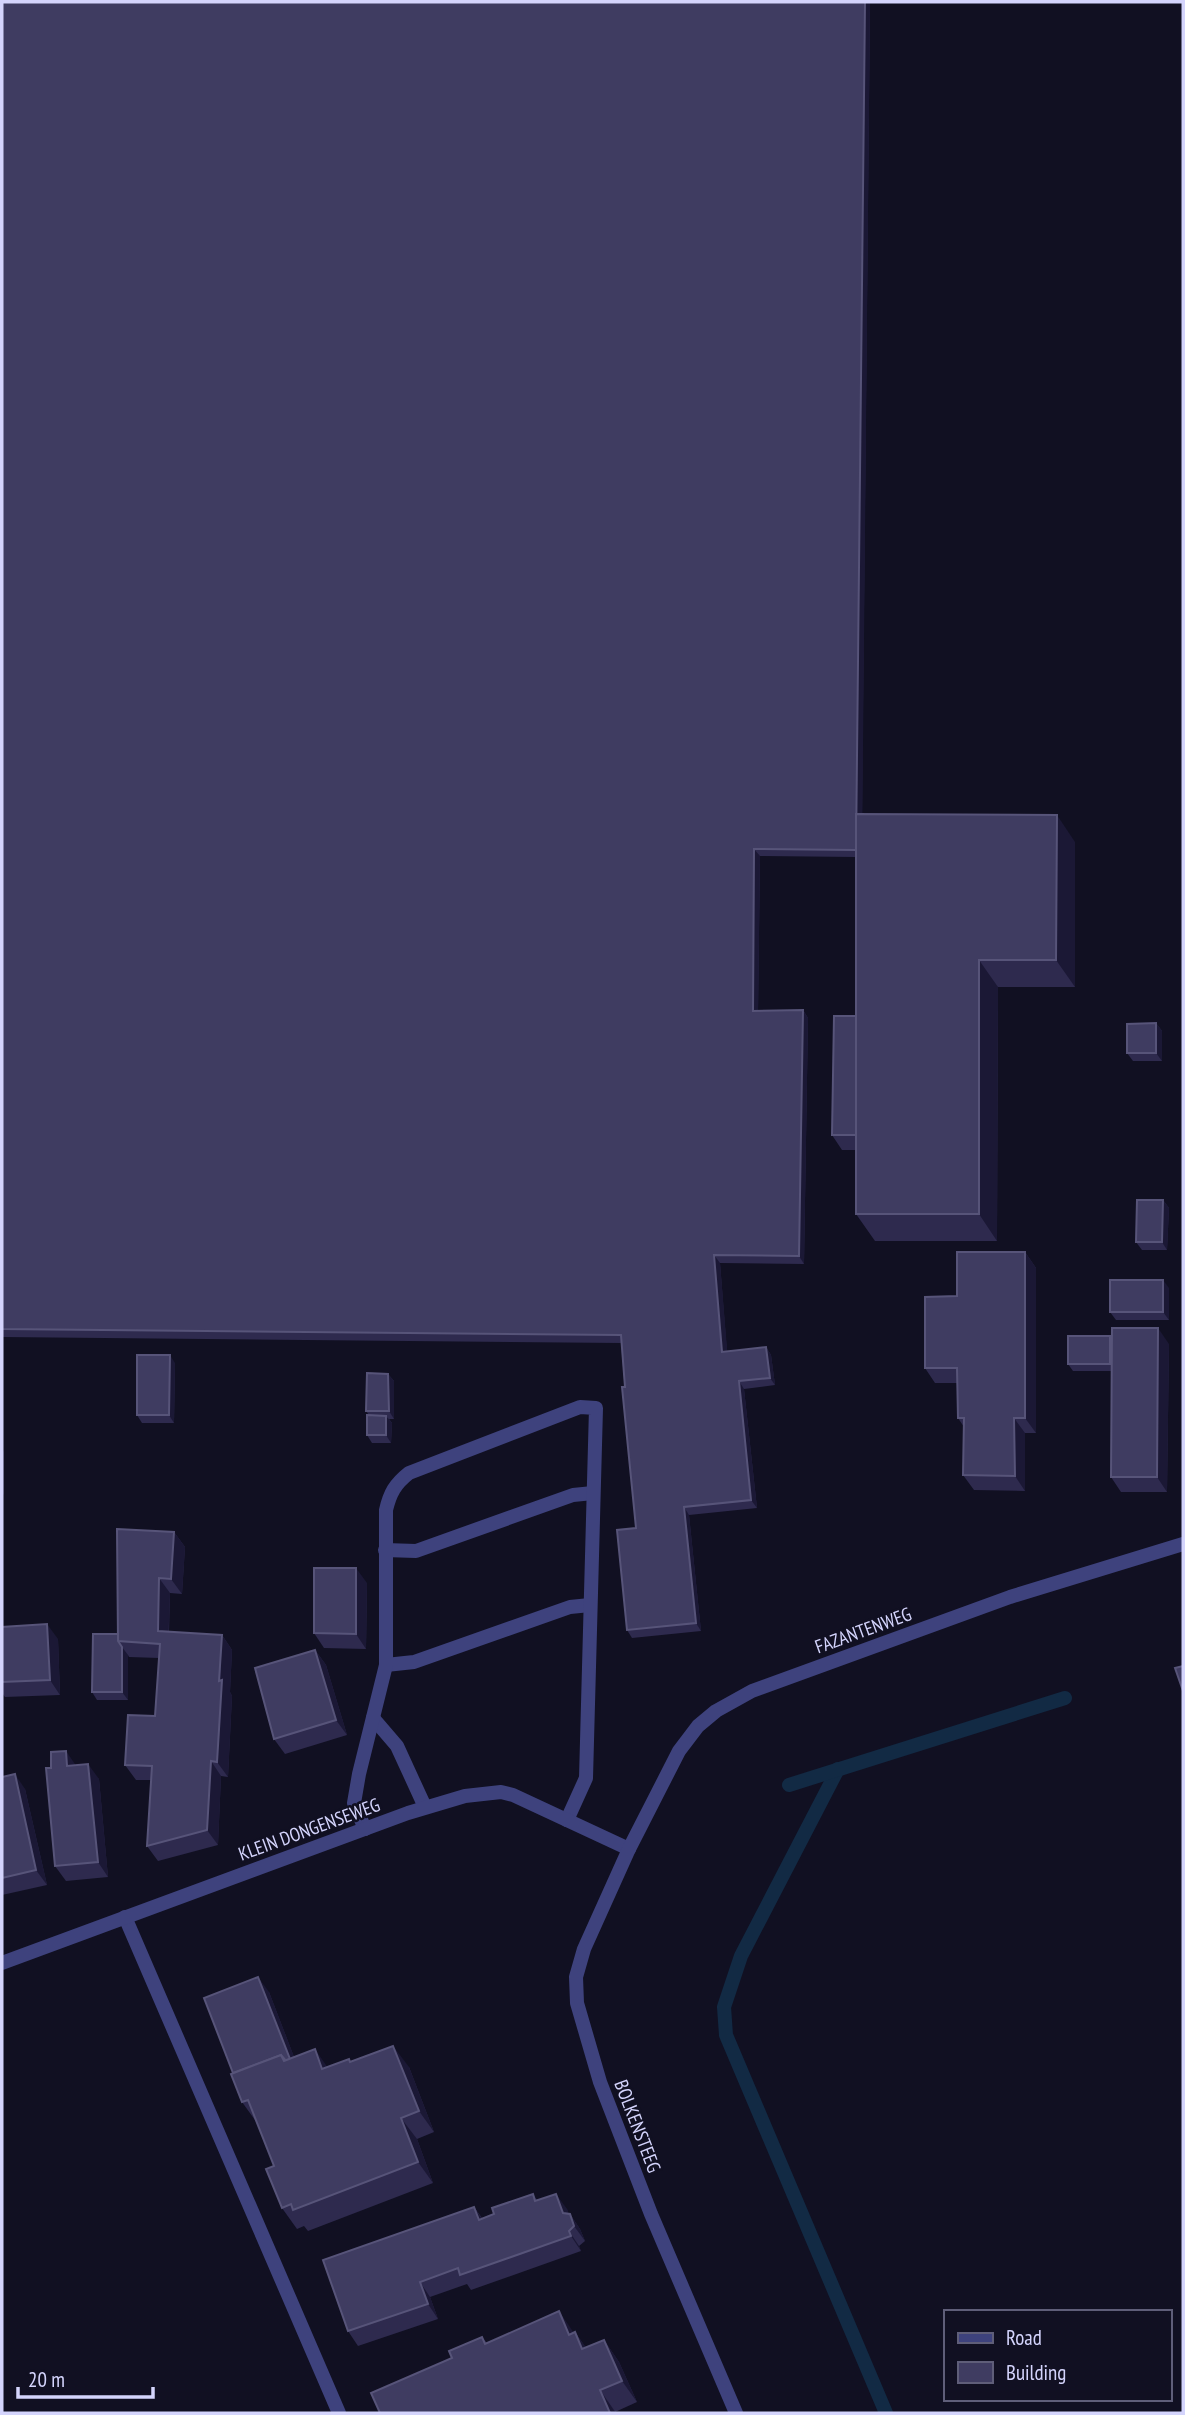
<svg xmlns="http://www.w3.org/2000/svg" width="1185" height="2415" font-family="'PT Sans Narrow',sans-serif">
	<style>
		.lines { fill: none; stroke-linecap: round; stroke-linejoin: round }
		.stream { stroke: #122a44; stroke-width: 14 }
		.service { stroke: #3e427d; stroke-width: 14 }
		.tertiary { stroke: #3e427d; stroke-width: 14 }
		.wall { fill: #2e2a4e }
		.shaded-wall { fill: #1b1835 }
		.building { fill: #3f3c61; stroke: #575479; stroke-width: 2 }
		.labels { text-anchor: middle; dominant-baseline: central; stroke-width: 5; stroke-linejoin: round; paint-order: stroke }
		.street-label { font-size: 19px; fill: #d4d4fc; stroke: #111022 }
	</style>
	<rect width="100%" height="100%" fill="#111022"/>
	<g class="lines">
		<g class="stream">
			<polyline points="838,1769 741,1956 724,2007 726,2035 886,2413"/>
			<polyline points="789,1785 1065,1698"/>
		</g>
		<g class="service">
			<polyline points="385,1550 416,1551 573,1495 593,1493"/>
			<polyline points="386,1665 414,1662 570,1607 590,1605"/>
			<polyline points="373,1718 397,1746 425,1807"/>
			<path d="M365 1829 354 1803 359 1774 386 1665V1510C390 1493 395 1484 409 1473L580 1407 596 1408 586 1778 567 1820"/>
			<polyline points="125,1917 339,2413"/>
		</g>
		<g class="tertiary">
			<polyline points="2,1963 408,1813 465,1796 501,1792 513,1795 629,1849"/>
			<polyline points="736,2413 651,2214 600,2082 577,2003 576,1977 584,1949 629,1849 679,1751 698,1726 716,1711 752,1691 1010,1597 1183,1544"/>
		</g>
	</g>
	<g class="wall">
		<polygon points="2,2 870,2 862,814 1075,842 1075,987 998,987 997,1241 875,1241 856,1214 856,1150 842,1150 832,1135 856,1016 856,857 760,856 758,1011 803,1010 808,1018 804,1264 720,1263 727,1352 766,1347 771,1355 775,1385 744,1389 757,1508 689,1515 701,1631 632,1638 627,1630 636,1528 621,1343 2,1337"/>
		<polygon points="1156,1023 1162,1031 1162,1061 1133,1061 1127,1053"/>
		<polygon points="1163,1200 1169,1208 1167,1250 1142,1250 1136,1242"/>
		<polygon points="1025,1252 1036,1268 1036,1433 1025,1433 1025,1491 974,1490 963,1475 964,1427 958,1418 957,1383 935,1383 925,1368 957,1296"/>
		<polygon points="1169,1288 1169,1320 1116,1320 1110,1312"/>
		<polygon points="1110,1336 1112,1339 1169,1344 1167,1492 1121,1492 1111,1477 1111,1371 1073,1371 1068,1364"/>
		<polygon points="175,1363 174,1423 142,1423 137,1415"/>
		<polygon points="388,1374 394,1381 394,1419 389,1419 392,1423 391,1443 372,1443 367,1435 369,1415 366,1411"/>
		<polygon points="174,1532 185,1547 182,1594 170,1593 169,1632 222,1635 232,1650 230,1692 232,1696 228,1777 221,1776 218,1845 158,1861 147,1846 151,1780 136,1780 125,1765 155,1716 159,1658 129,1657 128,1655 128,1700 97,1700 92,1692 118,1634"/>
		<polygon points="367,1583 366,1649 324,1648 314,1633"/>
		<polygon points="2,1627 58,1639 60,1695 5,1697 2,1693"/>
		<polygon points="315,1650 326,1665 347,1735 285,1754 274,1739"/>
		<polygon points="76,1766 99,1779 108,1877 66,1881 55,1866"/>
		<polygon points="2,1777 25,1789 47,1885 2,1895"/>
		<polygon points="269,1992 294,2057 327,2067 351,2062 409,2067 434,2132 417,2139 433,2183 308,2231 304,2226 297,2229 282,2208 274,2166 257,2123 242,2102 233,2073"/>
		<polygon points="533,2194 537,2200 567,2209 568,2214 570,2214 580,2229 585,2241 579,2246 581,2251 471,2290 467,2284 430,2297 438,2319 358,2346 348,2331 474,2207 482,2218 494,2214"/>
		<polygon points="575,2332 586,2348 604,2340 619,2362 637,2402 615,2412 616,2413 380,2413 482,2337 487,2343"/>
	</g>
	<g class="shaded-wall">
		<polygon points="865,2 870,2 862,857 856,850"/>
		<polygon points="1057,815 1075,842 1075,987 1056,960"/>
		<polygon points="754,849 760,856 758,1018 753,1011"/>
		<polygon points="979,960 998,987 997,1241 979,1214"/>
		<polygon points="803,1010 808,1018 804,1264 799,1256"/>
		<polygon points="1156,1023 1162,1031 1162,1061 1156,1053"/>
		<polygon points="1163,1200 1169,1208 1167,1250 1162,1242"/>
		<polygon points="1025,1252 1036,1268 1036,1433 1025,1418"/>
		<polygon points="714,1255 720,1263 728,1360 722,1352"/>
		<polygon points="1163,1280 1169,1288 1169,1320 1163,1312"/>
		<polygon points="1158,1328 1169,1344 1167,1492 1157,1477"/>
		<polygon points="766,1347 771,1355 775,1385 770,1378"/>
		<polygon points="170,1355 175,1363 174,1423 169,1415"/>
		<polygon points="388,1374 394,1381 394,1419 389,1411"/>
		<polygon points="739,1381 744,1389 757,1508 751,1500"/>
		<polygon points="386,1416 392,1423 391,1443 386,1435"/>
		<polygon points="1014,1418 1025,1433 1025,1491 1015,1476"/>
		<polygon points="2,1448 4,1452 4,1495 2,1492"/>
		<polygon points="684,1507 689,1515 701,1631 696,1623"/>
		<polygon points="174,1532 185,1547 182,1594 171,1579"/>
		<polygon points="356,1568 367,1583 366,1649 356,1634"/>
		<polygon points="159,1578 170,1593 168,1647 158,1631"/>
		<polygon points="47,1624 58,1639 60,1695 50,1680"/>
		<polygon points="222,1635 232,1650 230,1692 232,1696 228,1777 217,1762"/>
		<polygon points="122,1647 128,1655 128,1700 122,1692"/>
		<polygon points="315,1650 326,1665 347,1735 336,1720"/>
		<polygon points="66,1751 77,1767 67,1766"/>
		<polygon points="211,1761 221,1776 218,1845 207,1830"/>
		<polygon points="88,1764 99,1779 108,1877 98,1862"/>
		<polygon points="15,1774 25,1789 47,1885 36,1870"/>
		<polygon points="258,1977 269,1992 301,2075 290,2059"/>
		<polygon points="393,2046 409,2067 434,2132 419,2111"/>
		<polygon points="315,2049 330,2071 322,2069"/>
		<polygon points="401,2118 417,2139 433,2183 418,2162"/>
		<polygon points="556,2194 567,2209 574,2228 563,2213"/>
		<polygon points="474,2207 484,2222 479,2220"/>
		<polygon points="570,2214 580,2229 585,2241 574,2226"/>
		<polygon points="569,2231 579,2246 581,2251 571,2236"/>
		<polygon points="420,2282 430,2297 438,2319 428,2304"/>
		<polygon points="559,2311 574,2333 569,2335"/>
		<polygon points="575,2332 590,2353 582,2349"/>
		<polygon points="604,2340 619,2362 637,2402 622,2381"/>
		<polygon points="600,2390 616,2413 610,2413"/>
	</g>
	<g class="building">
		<polygon points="2,2 865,2 856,850 754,849 753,1011 803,1010 799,1256 714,1255 722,1352 766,1347 770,1378 739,1381 751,1500 684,1507 696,1623 627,1630 617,1530 636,1528 622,1387 625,1387 621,1335 2,1329"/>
		<polygon points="856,814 1057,815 1056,960 979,960 979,1214 856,1214"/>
		<polygon points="834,1016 856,1016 856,1135 832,1135"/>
		<polygon points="1156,1023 1156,1053 1127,1053 1127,1024"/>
		<polygon points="1137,1200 1163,1200 1162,1242 1136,1242"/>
		<polygon points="957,1252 1025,1252 1025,1418 1014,1418 1015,1476 963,1475 964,1418 958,1418 957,1368 925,1368 925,1297 957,1296"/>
		<rect x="1110" y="1280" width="53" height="32"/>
		<polygon points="1112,1328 1158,1328 1157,1477 1111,1477"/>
		<rect x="1068" y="1336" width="42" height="28"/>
		<polygon points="137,1355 170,1355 169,1415 137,1415"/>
		<polygon points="367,1373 388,1374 389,1411 366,1411"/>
		<polygon points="367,1415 386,1416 386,1435 367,1435"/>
		<polygon points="117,1529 174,1532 171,1579 159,1578 158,1631 222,1635 219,1681 222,1680 217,1762 211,1761 207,1830 147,1846 152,1766 125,1765 128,1715 155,1716 160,1644 118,1641"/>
		<polygon points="314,1568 356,1568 356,1634 314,1633"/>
		<polygon points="47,1624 50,1680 2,1682 2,1627"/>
		<polygon points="93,1634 118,1634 118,1641 122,1647 122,1692 92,1692"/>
		<polygon points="315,1650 336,1720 274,1739 255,1668"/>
		<polygon points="1183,1666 1183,1691 1175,1668"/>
		<polygon points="66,1751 67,1766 88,1764 98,1862 55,1866 46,1768 51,1768 51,1752"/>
		<polygon points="15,1774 36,1870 2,1878 2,1777"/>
		<polygon points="258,1977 290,2059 286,2061 281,2055 233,2073 204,1998"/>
		<polygon points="393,2046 419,2111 401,2118 418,2162 293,2210 291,2204 282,2208 266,2169 274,2166 248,2100 242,2102 231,2074 281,2055 284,2061 315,2049 322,2069 349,2059 350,2062"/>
		<polygon points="533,2194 535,2201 556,2194 563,2213 570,2214 574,2226 569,2231 571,2236 460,2275 458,2268 420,2282 428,2304 348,2331 323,2260 474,2207 479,2220 494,2214 492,2208"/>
		<polygon points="559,2311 569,2335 575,2332 582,2349 604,2340 622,2381 600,2390 610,2413 380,2413 371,2393 452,2358 449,2351 482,2337 485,2344"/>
	</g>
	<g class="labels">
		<g class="street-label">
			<text transform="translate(863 1630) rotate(-20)">FAZANTENWEG</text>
			<text transform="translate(309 1829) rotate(-20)">KLEIN DONGENSEWEG</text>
			<text transform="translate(638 2126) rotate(69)">BOLKENSTEEG</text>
		</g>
	</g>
	<rect width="1185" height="2415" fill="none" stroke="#d4d4fc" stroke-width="7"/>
	<rect x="944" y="2310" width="228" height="91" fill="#111022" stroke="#5f5e79" stroke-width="2"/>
	<rect x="958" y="2333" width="35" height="10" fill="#3e427d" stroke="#5f5e79" stroke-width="2"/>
	<text x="1006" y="2345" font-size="21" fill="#d4d4fc">Road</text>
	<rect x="958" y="2362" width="35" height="21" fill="#3f3c61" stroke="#5f5e79" stroke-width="2"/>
	<text x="1006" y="2380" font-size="21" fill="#d4d4fc">Building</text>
	<path d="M18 2387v10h135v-10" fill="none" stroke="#d4d4fc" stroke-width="3.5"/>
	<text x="28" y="2387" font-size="21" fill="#d4d4fc" stroke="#111022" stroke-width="5" paint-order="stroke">20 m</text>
</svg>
